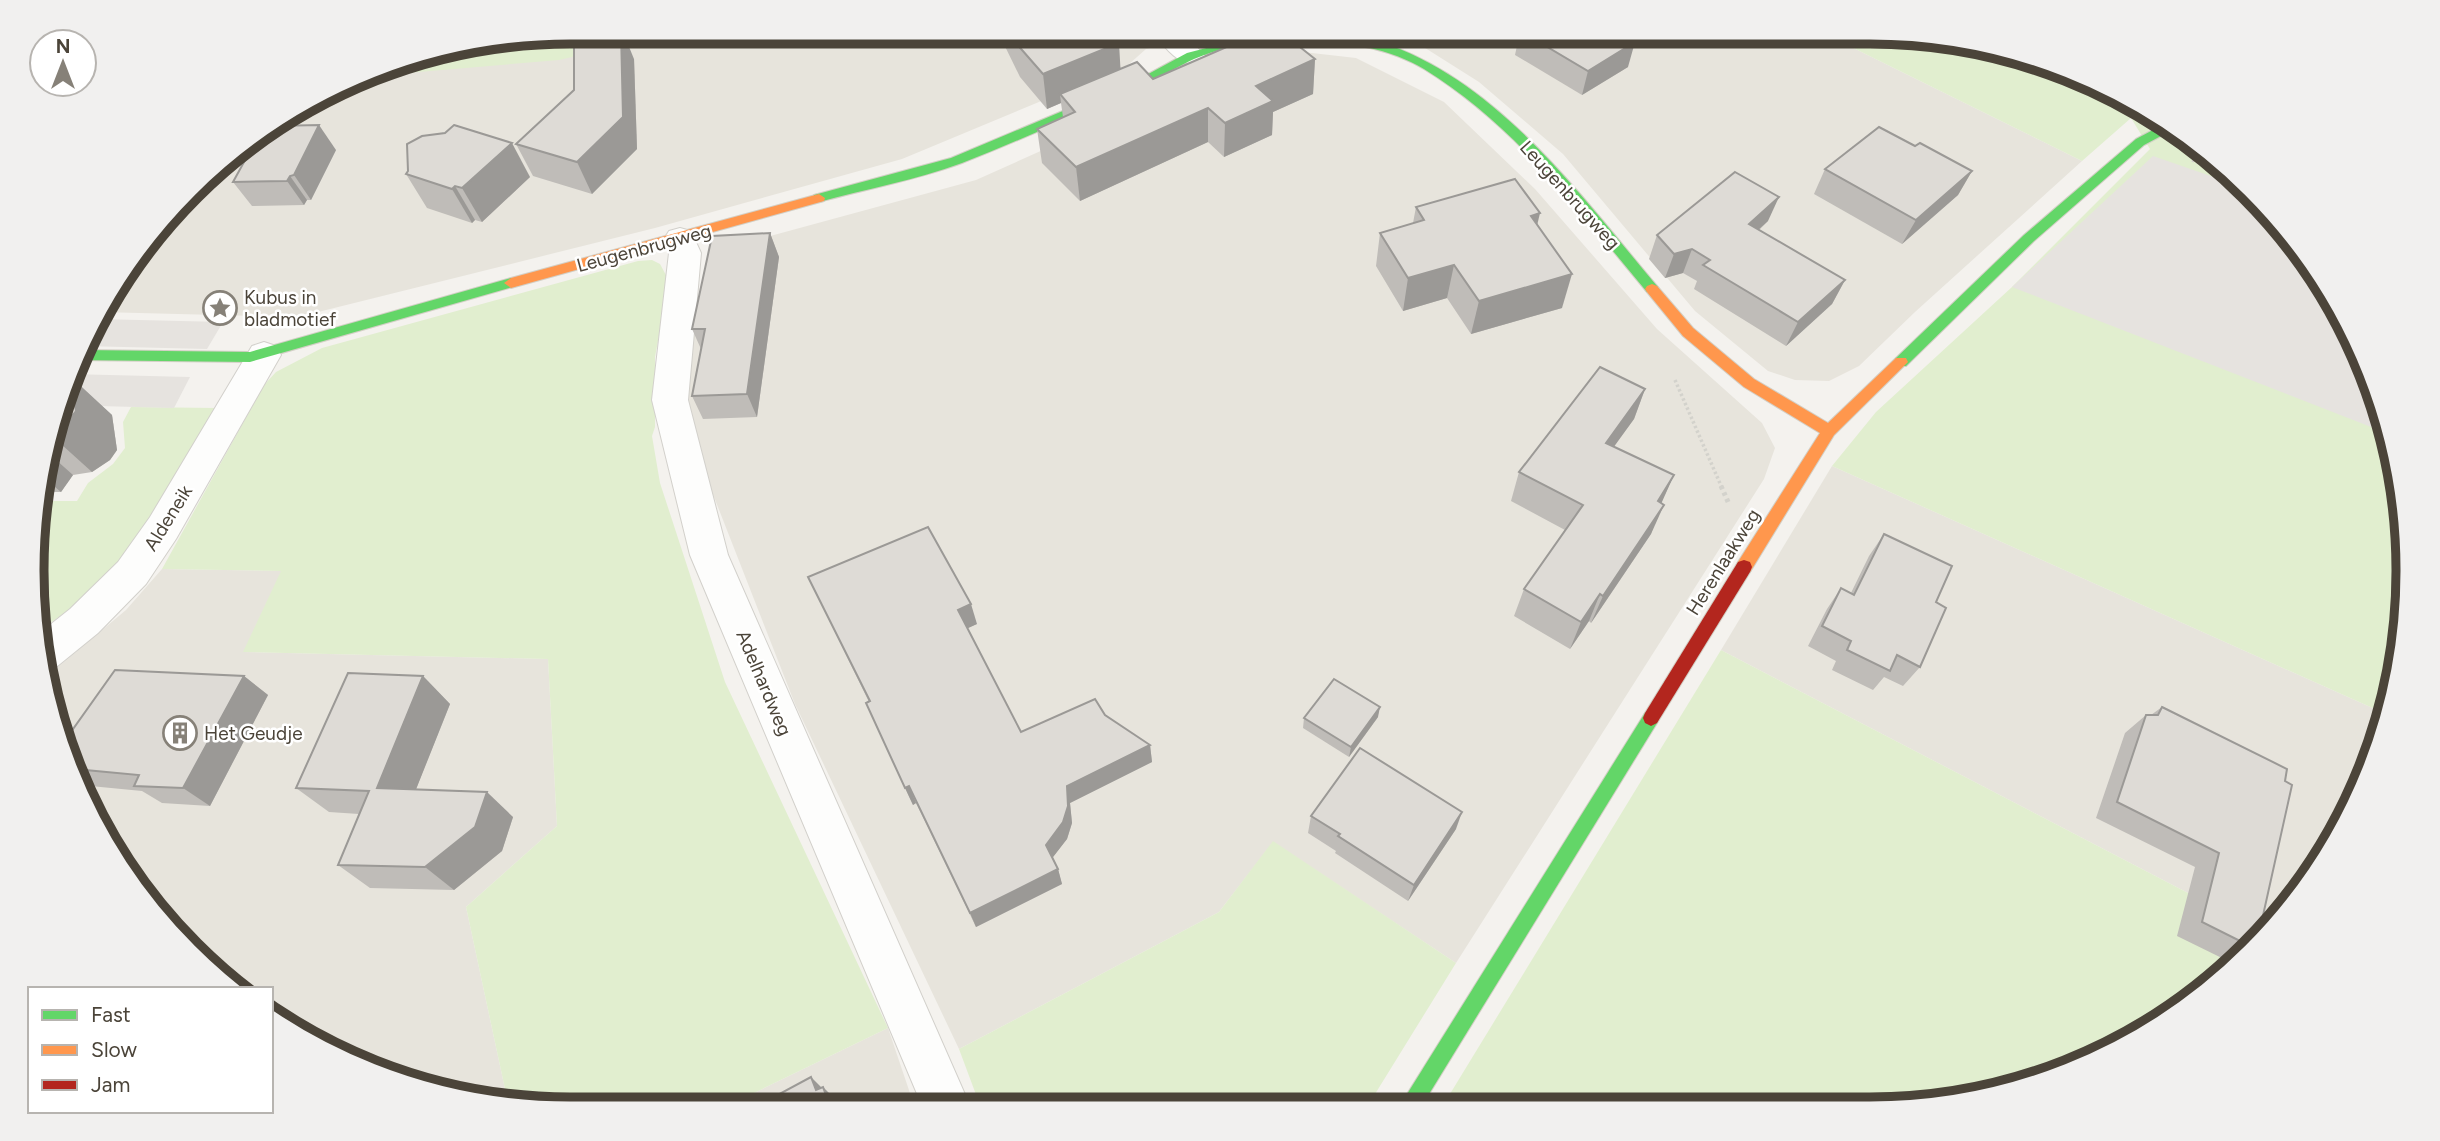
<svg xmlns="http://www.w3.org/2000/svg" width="2440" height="1141" font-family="Figtree,sans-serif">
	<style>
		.residential { fill: #e7e4dc }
		.green { fill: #e1eecf }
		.parking { fill: #e6e3df }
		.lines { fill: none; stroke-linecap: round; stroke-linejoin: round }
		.street-casing { stroke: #d2d0cb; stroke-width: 2 }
		.fast-casing { stroke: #d3cfc5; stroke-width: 2 }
		.slow-casing { stroke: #d3cfc5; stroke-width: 2 }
		.jam-casing { stroke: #d3cfc5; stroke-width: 2 }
		.path-far1 { stroke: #d3d2cc; stroke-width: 3.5; stroke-dasharray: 2.5 2.5; stroke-linecap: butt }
		.path { stroke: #d3d2cc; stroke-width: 5; stroke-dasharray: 3.5 3.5; stroke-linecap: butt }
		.street { fill: #fdfdfc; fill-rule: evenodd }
		.fast { fill: #63d668; fill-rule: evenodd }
		.slow { fill: #ff974d; fill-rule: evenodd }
		.jam { fill: #b3261e; fill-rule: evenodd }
		.wall { fill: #bfbcb8 }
		.shaded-wall { fill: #9b9996 }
		.building { fill: #dedbd6; stroke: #9b9996; stroke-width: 2 }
		.labels { text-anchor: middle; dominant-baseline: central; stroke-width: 5; stroke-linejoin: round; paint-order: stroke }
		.street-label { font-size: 19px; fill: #4b4439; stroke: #fff }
		.poi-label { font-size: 19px; fill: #4b4439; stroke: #fff; text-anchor: start }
		.rim { fill: none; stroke: #4b4439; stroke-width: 9 }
	</style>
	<rect width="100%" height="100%" fill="#f4f2ee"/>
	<g class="residential">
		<polygon points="671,32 1213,32 1146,49 1128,65 902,159 655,228 298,317 100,312 122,271 242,143 397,60 403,59 396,74 671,34"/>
		<polygon points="1381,32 1821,32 2082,161 1915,312 1859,366 1829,381 1795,380 1768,371 1695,311 1563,154 1479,82 1422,46"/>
		<polygon points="1303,52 1356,58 1444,102 1535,189 1657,329 1762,423 1775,448 1764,479 1456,963 1273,842 1219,912 959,1049 795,704 698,456 684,381 711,252 976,180 1072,137"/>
		<polygon points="1832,466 2386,714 2367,777 2297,899 2263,932 1721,650"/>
		<polygon points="162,569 282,571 244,652 548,659 557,826 466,907 508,1103 465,1099 364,1068 271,1011 271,989 236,989 215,975 143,898 87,809 49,682 58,667 126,610"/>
		<polygon points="888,1028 915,1108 721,1109"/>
	</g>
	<g class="green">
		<polygon points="570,32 671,32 671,34 559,60 395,74 403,59"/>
		<path d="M1821 32C1906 32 1997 40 2076 73 2091 79 2104 88 2118 95 2164 120 2215 153 2251 190 2383 326 2440 532 2386 714L1832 466 1876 412 2012 287 2150 149 2131 118 2082 161Z"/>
		<polygon points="652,260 660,264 667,277 667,292 655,357 655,427 652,436 660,483 725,682 888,1028 721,1109 570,1109 508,1103 466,907 557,826 548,659 243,652 281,571 162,569 264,385 276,372 322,348 638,261"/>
		<path d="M131 407 217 408C184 463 150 527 107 575 87 597 61 616 36 633L41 501H77L88 483 113 464 125 448 123 422Z"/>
		<polygon points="1721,650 2263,932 2197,998 2075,1069 1940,1105 1442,1107"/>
		<polygon points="1273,841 1456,963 1367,1107 981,1108 959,1049 1219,912"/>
	</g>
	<g class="parking">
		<polygon points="2153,156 2251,190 2318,271 2368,365 2389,434 2012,287"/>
		<polygon points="97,319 223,322 207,349 82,346"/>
		<polygon points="69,374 190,377 174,408 60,405"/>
	</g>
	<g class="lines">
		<g class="street-casing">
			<g id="street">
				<path d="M1154 32H1183L1205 56 1201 62C1180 68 1165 49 1154 32Z"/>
				<polygon points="680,228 691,231 701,253 688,400 728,555 971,1108 923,1108 690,555 652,400 669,253 664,239 669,231"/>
				<polygon points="264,342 276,346 281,355 176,539 146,584 98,633 55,668 46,672 36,636 70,609 118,562 150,517 252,346"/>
			</g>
		</g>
		<g class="fast-casing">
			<g id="fast">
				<path d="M1290 32C1316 34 1356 34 1380 42 1497 79 1581 196 1657 286L1659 289 1657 292H1647C1580 212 1515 125 1424 69 1366 33 1255 32 1194 59 1174 68 1157 80 1137 89 1079 113 1021 140 962 163 916 180 866 189 819 202L813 198 814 195 951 158 1141 78 1187 53 1253 36Z"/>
				<polygon points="2168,122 2176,128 2144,145 2034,241 1906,366 1896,366 1894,362 1896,358 2024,235 2136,139"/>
				<polygon points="511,278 516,280 518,283 516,286 250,362 75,360 80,350 250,352"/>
				<polygon points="1651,710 1657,713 1659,718 1657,723 1421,1107 1399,1107 1645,713"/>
			</g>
		</g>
		<g class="slow-casing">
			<g id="slow">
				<polygon points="819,194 825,198 824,201 511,288 504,283 511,278"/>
				<polygon points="1652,284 1657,286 1693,328 1754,379 1828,423 1896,358 1906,358 1908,362 1834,435 1750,572 1738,572 1736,567 1738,562 1820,433 1744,387 1683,336 1647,292 1645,289 1647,286"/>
			</g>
		</g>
		<g class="jam-casing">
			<polygon id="jam" points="1744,560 1750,562 1752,567 1750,572 1657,723 1651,726 1645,723 1643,718 1645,713 1738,562"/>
		</g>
		<g class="path-far1">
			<polyline points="2192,160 2231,173"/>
			<polyline points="1675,380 1722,488"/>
		</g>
		<polyline class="path" points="1721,486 1729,504"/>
		<use href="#street" class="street"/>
		<use href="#fast" class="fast"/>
		<use href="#slow" class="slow"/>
		<use href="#jam" class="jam"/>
	</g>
	<g class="wall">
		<polygon points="998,32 1108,32 1121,69 1153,79 1315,59 1313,94 1273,112 1272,135 1224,157 1208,142 1080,201 1042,163 1037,129 1063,117 1061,103 1047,109 1020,77"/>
		<polygon points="1520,32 1617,32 1628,67 1582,95 1515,55"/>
		<polygon points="634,59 637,149 592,194 533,176 516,144"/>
		<polygon points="1915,146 1972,171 1958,195 1902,244 1814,194 1825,169"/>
		<polygon points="336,150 311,200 307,200 304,205 252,206 233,182"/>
		<polygon points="406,174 530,177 482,222 475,220 472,223 427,208"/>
		<polygon points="1416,207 1537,225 1562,308 1471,334 1447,298 1403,311 1376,266 1380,233 1413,223"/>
		<polygon points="1768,221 1759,230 1845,280 1832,304 1786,346 1694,289 1697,281 1683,273 1665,278 1649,259 1657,235"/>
		<polygon points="770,233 779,257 757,417 703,419 692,396 701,349 692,329"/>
		<polygon points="69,376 112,415 117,450 110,460 92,472 73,475 61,492 41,492 42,465"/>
		<polygon points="1645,389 1634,419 1613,447 1674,475 1661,503 1651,534 1591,623 1589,621 1570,649 1514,616 1524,589 1565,530 1511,501 1519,472"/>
		<polygon points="1884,534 1936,602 1920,667 1903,686 1884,677 1873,690 1832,670 1836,661 1808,646 1827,609 1841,588 1851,593 1869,556"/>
		<polygon points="808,577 977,624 967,628 1021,732 1105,715 1150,745 1152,762 1070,803 1072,823 1067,839 1052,858 1058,869 1062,884 976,927 916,803 913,805 866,703 869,702"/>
		<polygon points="244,676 268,695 210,806 162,803 142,791 80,785 66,739"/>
		<polygon points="423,676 450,704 416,789 513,817 502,851 454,890 370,888 338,865 359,814 329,812 296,788"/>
		<polygon points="2162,707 2258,938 2238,958 2230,962 2177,936 2195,867 2096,818 2125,733 2146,715 2151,715"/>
		<polygon points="1378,717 1349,757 1303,728 1304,718"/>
		<polygon points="1311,816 1456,829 1408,901 1335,853 1336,851 1308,833"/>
	</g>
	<g class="shaded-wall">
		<polygon points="621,32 623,32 634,59 637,149 592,194 577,162"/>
		<polygon points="1635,42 1628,67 1582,95 1588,71"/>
		<polygon points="1119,43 1121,78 1060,94 1061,103 1047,109 1043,74"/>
		<polygon points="1315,59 1313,94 1273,112 1272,135 1224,157 1225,123 1256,86"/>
		<polygon points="1208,108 1208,142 1080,201 1076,167"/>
		<polygon points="319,125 336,150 311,200 294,175"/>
		<polygon points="512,143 530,177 482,222 462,188"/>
		<polygon points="1972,171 1958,195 1902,244 1916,220"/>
		<polygon points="290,176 307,200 304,205 287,181"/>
		<polygon points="455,186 475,220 472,223 452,189"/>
		<polygon points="1779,197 1768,221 1738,248 1749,224"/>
		<polygon points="1540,213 1532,247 1531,216"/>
		<polygon points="770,233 779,257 757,417 747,394"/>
		<polygon points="1692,249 1683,273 1665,278 1674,254"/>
		<polygon points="1454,265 1447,298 1403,311 1408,278"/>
		<polygon points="1572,274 1562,308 1471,334 1479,301"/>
		<polygon points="1845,280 1832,304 1786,346 1798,322"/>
		<polygon points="70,376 112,415 117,450 110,460 92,472 51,435"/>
		<polygon points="1645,389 1634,419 1595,473 1606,443"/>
		<polygon points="46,451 73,475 61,492 42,476 42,465"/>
		<polygon points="1674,475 1661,504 1658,501"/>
		<polygon points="1664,505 1651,534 1591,623 1603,596"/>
		<polygon points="1600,594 1589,621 1570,649 1581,622"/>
		<polygon points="971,604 977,624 964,630 958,610"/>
		<polygon points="244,676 268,695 210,806 183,788"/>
		<polygon points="423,676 450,704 407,812 377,788"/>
		<polygon points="1380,707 1378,717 1349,757 1351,747"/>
		<polygon points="1150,745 1152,762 1070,803 1072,823 1067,839 1050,861 1046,845 1067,786"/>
		<polygon points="909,786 916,803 913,805 905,788"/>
		<polygon points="487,792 513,817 502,851 454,890 425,867"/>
		<polygon points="1462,812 1456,829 1408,901 1414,885"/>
		<polygon points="1058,869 1062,884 976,927 970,913"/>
		<polygon points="811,1077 823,1089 816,1090"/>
		<polygon points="823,1087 834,1098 838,1109 831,1109"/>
	</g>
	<g class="building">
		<polygon points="586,32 621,32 623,117 577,162 516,144 574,90 574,33"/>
		<polygon points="1010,32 1108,32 1119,43 1043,74 1015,42"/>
		<polygon points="1261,32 1281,32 1315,59 1256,86 1273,101 1225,123 1208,108 1076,167 1037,129 1075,112 1060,94 1137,62 1153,79"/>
		<polygon points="1522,32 1617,32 1635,42 1588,71"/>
		<polygon points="319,125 294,175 290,176 287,181 233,182 260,133 273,126"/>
		<polygon points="454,125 512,143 462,188 455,186 452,189 406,174 408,171 407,144 422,136 445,133"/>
		<polygon points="1879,127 1915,146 1920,143 1972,171 1916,220 1825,169"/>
		<polygon points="1735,172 1779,197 1749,224 1845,280 1798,322 1703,265 1710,260 1692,249 1674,254 1657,235"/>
		<polygon points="1515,179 1540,213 1531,216 1572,274 1479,301 1454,265 1408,278 1380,233 1424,220 1416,207"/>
		<polygon points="770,233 747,394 692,396 705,329 692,329 712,236"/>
		<polygon points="1600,367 1645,389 1606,443 1674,475 1658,501 1664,505 1603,596 1600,594 1581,622 1524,589 1583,505 1519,472"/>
		<polygon points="69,376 70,376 76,411 68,421 52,431"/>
		<polygon points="928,527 971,604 958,610 1021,732 1095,699 1105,715 1150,745 1067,786 1068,806 1063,822 1046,845 1058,869 970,913 909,786 905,788 866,703 870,701 808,577"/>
		<polygon points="1884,534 1952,566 1936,602 1946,608 1920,667 1897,655 1890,671 1847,650 1851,641 1822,626 1841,588 1854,595"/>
		<polygon points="115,670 244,676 183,788 134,786 139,775 75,769 66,739"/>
		<polygon points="348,673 423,676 377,788 487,792 475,827 425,867 338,865 369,791 296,788"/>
		<polygon points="1334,679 1380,707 1351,747 1304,718"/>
		<polygon points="2162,707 2287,769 2285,781 2292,785 2258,938 2250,946 2202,922 2219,853 2117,802 2146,715 2158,715"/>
		<polygon points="1360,748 1462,812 1414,885 1338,836 1340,834 1311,816"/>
		<polygon points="811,1077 816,1090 823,1087 831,1109 763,1109 761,1104"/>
	</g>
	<defs>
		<g id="sight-ring" transform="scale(1.75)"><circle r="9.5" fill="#fff" stroke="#868178" stroke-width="1.5"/><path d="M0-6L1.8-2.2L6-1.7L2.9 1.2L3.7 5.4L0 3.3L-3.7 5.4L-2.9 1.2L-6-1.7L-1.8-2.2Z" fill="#868178"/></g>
		<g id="building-ring" transform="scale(1.75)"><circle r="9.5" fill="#fff" stroke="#868178" stroke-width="1.5"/><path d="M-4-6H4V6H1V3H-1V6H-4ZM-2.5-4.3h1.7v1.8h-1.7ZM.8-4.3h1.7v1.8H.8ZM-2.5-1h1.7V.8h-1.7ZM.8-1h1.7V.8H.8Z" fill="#868178"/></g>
	</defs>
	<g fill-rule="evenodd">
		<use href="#sight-ring" x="220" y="308"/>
		<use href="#building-ring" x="180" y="733"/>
	</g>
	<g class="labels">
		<g class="street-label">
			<text transform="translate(1570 195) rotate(48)">Leugenbrugweg</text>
			<text transform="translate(644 248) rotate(-15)">Leugenbrugweg</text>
			<text transform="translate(168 518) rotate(-58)">Aldeneik</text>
			<text transform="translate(1723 562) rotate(-58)">Herenlaakweg</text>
			<text transform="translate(764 683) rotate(67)">Adelhardweg</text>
		</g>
		<g class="poi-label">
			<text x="244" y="297">Kubus in<tspan x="244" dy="22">bladmotief</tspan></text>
			<text x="204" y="733">Het Geudje</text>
		</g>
	</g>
	<path d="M0 0H2440V1141H0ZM570 44H1870A526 526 0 0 1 2396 570V571A526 526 0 0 1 1870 1097H570A526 526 0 0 1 44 571V570A526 526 0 0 1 570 44Z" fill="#f1f0ef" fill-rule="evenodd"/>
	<path class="rim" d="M570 44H1870A526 526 0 0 1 2396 570V571A526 526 0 0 1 1870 1097H570A526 526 0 0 1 44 571V570A526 526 0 0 1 570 44Z"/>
	<rect x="28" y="987" width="245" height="126" fill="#ffffff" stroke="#b7b4b0" stroke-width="2"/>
	<rect x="42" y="1010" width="35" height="10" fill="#63d668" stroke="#b7b4b0" stroke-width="2"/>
	<text x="91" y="1022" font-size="21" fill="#4b4439">Fast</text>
	<rect x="42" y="1045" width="35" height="10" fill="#ff974d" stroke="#b7b4b0" stroke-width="2"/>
	<text x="91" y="1057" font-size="21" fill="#4b4439">Slow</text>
	<rect x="42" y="1080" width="35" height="10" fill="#b3261e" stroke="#b7b4b0" stroke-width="2"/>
	<text x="91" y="1092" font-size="21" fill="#4b4439">Jam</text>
	<g transform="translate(63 63)"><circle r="33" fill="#ffffff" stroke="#b7b4b0" stroke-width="2"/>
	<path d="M0-5L12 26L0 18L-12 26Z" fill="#868178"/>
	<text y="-10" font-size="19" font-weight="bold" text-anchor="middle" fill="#4b4439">N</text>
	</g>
</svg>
